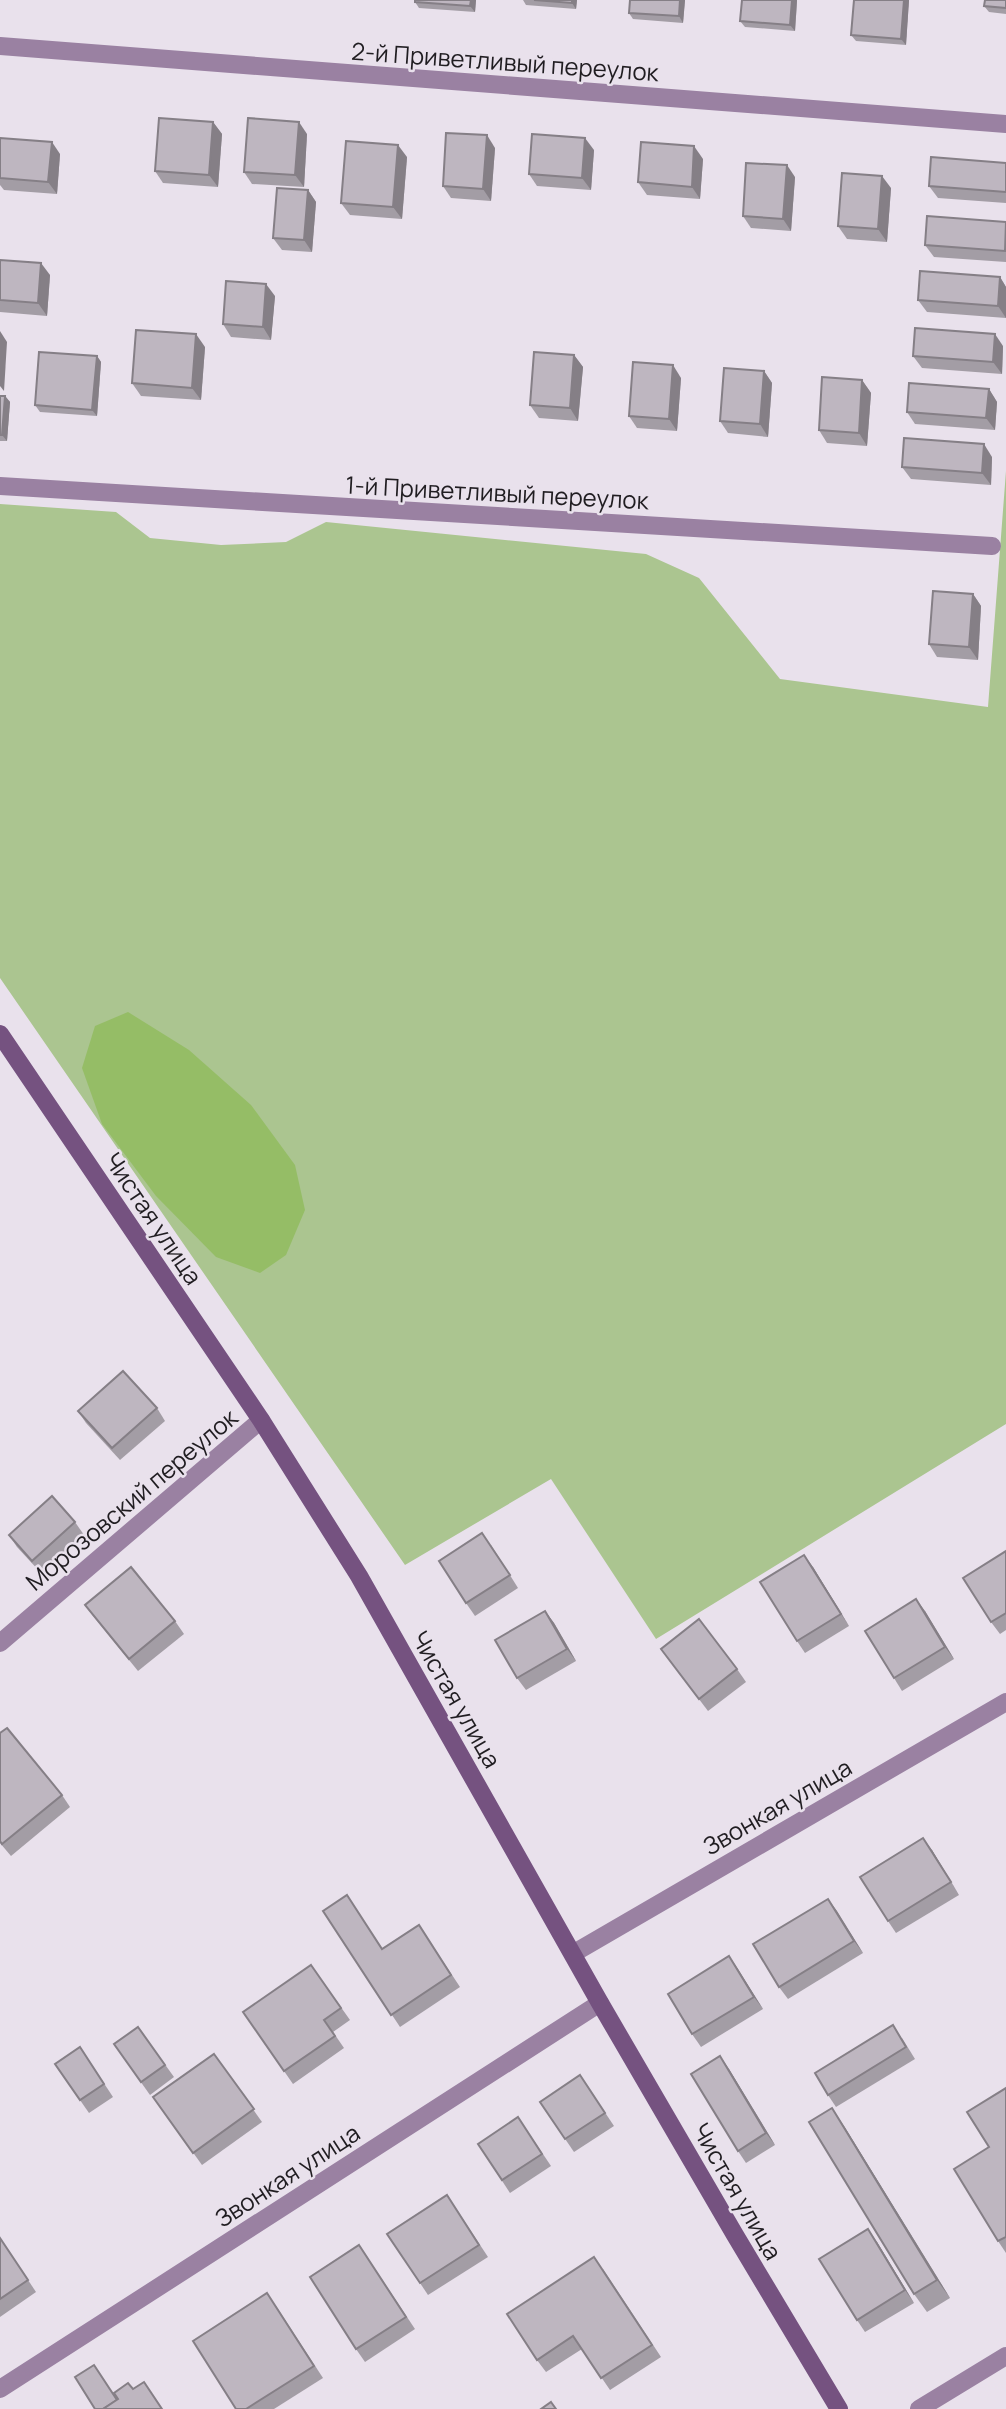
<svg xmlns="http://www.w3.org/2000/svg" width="1006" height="2409" font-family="Manrope,sans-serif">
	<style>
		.green { fill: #abc590 }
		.forest { fill: #95bd66 }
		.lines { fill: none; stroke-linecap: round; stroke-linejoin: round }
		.street { stroke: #9a81a2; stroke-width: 18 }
		.secondary { stroke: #755280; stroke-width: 18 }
		.wall { fill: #a39da5 }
		.shaded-wall { fill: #857f86 }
		.building { fill: #beb6c0; stroke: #857f86; stroke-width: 2 }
		.labels { text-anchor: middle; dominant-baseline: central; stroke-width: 5; stroke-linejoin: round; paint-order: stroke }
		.street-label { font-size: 24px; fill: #201d21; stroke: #e9e1ec }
	</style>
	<rect width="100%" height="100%" fill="#e9e1ec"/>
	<polygon class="green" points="1006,471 1006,1424 656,1639 551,1479 405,1565 0,978 0,504 116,512 150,538 221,545 286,542 326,522 646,554 699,578 780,679 988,707"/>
	<polygon class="forest" points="128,1012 189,1050 251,1105 295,1165 305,1210 286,1255 260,1273 216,1257 156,1196 102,1124 82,1068 95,1026"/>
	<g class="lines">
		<g class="street">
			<polyline points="0,46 1006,124"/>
			<polyline points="0,486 992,546"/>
			<polyline points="0,1643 261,1420"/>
			<polyline points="574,1953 1006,1702"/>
			<polyline points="0,2389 600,2003"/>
			<polyline points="919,2409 1006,2356"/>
		</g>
		<polyline class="secondary" points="0,1034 261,1420 359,1576 600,2003 735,2235 839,2409"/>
	</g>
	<g class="wall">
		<polygon points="415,0 476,0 475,12 419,8 415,2"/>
		<polygon points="523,0 577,0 576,9 526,5"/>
		<polygon points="630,0 685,0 683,23 633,19 629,13"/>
		<polygon points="797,0 795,31 745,27 740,21"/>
		<polygon points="909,0 906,45 856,41 851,35"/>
		<polygon points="1006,0 1006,14 989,12 984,6"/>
		<polygon points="213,122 222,134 218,187 163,183 155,171"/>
		<polygon points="307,134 304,187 252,184 244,172"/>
		<polygon points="0,138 60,154 57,194 4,190 0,185"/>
		<polygon points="495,148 491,201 451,198 443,186"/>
		<polygon points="594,150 591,190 537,186 529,174"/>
		<polygon points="407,157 402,219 350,215 341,203"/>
		<polygon points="703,159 700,199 647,195 638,182"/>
		<polygon points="1006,163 1006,203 938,198 929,186"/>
		<polygon points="795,177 791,231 751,228 743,216"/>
		<polygon points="891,188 887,242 847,239 838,226"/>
		<polygon points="308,190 316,202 312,252 282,250 273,238"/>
		<polygon points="1006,222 1006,262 934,257 925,245"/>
		<polygon points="0,260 50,275 47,316 0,312"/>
		<polygon points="1000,277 1006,287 1006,318 927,312 918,300"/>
		<polygon points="275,296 271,340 231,337 223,324"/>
		<polygon points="1003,346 1002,374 922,368 913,356"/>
		<polygon points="205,347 201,400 141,396 132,383"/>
		<polygon points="574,355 583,367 578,421 539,418 530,405"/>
		<polygon points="97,356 101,362 97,416 40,412 35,405"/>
		<polygon points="764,371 772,383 768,437 728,433 720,421"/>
		<polygon points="681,378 677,431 637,428 629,416"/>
		<polygon points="862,380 871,393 867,446 827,443 819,430"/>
		<polygon points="989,389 997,402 995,430 915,424 907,412"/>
		<polygon points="0,396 5,396 10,402 7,441 0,441"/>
		<polygon points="992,457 991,485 911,479 902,467"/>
		<polygon points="973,594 981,606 978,660 937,657 929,644"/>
		<polygon points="157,1408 165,1421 120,1460 86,1423 78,1411"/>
		<polygon points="75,1522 84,1535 41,1573 17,1547 9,1535"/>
		<polygon points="491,1545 518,1588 475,1616 466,1603"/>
		<polygon points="1006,1551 1006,1630 1000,1634 991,1622"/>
		<polygon points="813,1567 849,1626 805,1653 797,1641"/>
		<polygon points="85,1605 175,1621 184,1634 138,1671 94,1617"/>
		<polygon points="545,1611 554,1623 576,1661 526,1690 517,1678"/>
		<polygon points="925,1611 954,1659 902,1691 894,1678"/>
		<polygon points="661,1649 737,1669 746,1682 708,1711"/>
		<polygon points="0,1733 62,1795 70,1807 11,1856 0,1843"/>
		<polygon points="932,1850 959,1895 896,1933 888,1921"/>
		<polygon points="828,1899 863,1953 788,1999 779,1987"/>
		<polygon points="323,1911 382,1949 419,1925 460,1987 400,2027"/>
		<polygon points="729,1956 763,2009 701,2047 692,2034"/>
		<polygon points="311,1965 350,2020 333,2032 344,2048 293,2084 243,2012"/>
		<polygon points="138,2027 174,2077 150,2095 114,2044"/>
		<polygon points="902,2038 915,2059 836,2107 828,2095"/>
		<polygon points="80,2047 113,2097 89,2113 55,2064"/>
		<polygon points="214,2054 262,2122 202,2165 153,2097"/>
		<polygon points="729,2069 775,2145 746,2163 738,2151"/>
		<polygon points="580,2075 614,2126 574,2152 540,2102"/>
		<polygon points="1006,2088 1006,2253 998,2241 989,2147"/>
		<polygon points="518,2117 551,2166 510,2193 478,2144"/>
		<polygon points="844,2126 950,2298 927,2312 914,2294"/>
		<polygon points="455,2207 488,2257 428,2295 420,2283"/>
		<polygon points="0,2238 36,2292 0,2317"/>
		<polygon points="877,2242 914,2303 865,2332 857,2320"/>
		<polygon points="359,2245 415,2329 365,2362 356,2349"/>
		<polygon points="603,2269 661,2357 610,2390 582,2349 546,2372 537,2360"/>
		<polygon points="276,2306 323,2378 274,2409 236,2409"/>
	</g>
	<g class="shaded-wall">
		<polygon points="471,0 476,0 475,12 470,6"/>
		<polygon points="572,0 577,0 576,9 572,3"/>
		<polygon points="680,0 685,0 683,23 679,16"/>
		<polygon points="792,0 797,0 795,31 790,25"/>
		<polygon points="904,0 909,0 906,45 901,39"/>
		<polygon points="213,122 222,134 218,187 209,175"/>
		<polygon points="299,122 307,134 304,187 295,175"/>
		<polygon points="487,135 495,148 491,201 483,189"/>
		<polygon points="585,138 594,150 591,190 582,178"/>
		<polygon points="52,142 60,154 57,194 48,182"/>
		<polygon points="398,145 407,157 402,219 393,207"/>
		<polygon points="694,146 703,159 700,199 692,187"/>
		<polygon points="787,165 795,177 791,231 783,219"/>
		<polygon points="882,176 891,188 887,242 878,229"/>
		<polygon points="308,190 316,202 312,252 304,240"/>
		<polygon points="41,263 50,275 47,316 38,303"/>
		<polygon points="1000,277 1006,287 1006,318 998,306"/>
		<polygon points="266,284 275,296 271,340 263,327"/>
		<polygon points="0,331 7,342 4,391 0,386"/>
		<polygon points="196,334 205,347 201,400 192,388"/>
		<polygon points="995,334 1003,346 1002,374 993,362"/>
		<polygon points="574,355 583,367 578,421 570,408"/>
		<polygon points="97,356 101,362 97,416 92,410"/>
		<polygon points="673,365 681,378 677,431 669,419"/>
		<polygon points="764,371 772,383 768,437 760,424"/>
		<polygon points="862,380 871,393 867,446 859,433"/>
		<polygon points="989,389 997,402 995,430 986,418"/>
		<polygon points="5,396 10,402 7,441 2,435"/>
		<polygon points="984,444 992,457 991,485 982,473"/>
		<polygon points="973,594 981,606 978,660 969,647"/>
		<polygon points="804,1555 813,1567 849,1626 841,1614"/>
		<polygon points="916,1599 925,1611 954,1659 945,1647"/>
		<polygon points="545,1611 554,1623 576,1661 567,1649"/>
		<polygon points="923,1838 932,1850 959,1895 951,1882"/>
		<polygon points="828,1899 837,1911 863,1953 854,1941"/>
		<polygon points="729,1956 738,1969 763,2009 754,1997"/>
		<polygon points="720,2056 729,2069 775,2145 766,2133"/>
		<polygon points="832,2108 844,2126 950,2298 937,2280"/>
		<polygon points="868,2229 877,2242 914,2303 905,2290"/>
	</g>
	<g class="building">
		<polygon points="415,0 471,0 470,6 415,2"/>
		<polygon points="534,0 572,0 572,3"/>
		<polygon points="630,0 680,0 679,16 629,13"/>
		<polygon points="742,0 792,0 790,25 740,21"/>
		<polygon points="854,0 904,0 901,39 851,35"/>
		<polygon points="985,0 1006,0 1006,8 984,6"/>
		<polygon points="159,118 213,122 209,175 155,171"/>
		<polygon points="248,118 299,122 295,175 244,172"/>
		<polygon points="446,133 487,135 483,189 443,186"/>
		<polygon points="532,134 585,138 582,178 529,174"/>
		<polygon points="0,138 52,142 48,182 0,178"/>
		<polygon points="346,141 398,145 393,207 341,203"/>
		<polygon points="641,142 694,146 692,187 638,182"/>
		<polygon points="931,157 1006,163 1006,192 929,186"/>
		<polygon points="746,163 787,165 783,219 743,216"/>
		<polygon points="842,173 882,176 878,229 838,226"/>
		<polygon points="277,188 308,190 304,240 273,238"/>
		<polygon points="927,216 1006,222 1005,251 925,245"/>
		<polygon points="0,260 41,263 38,303 0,300"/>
		<polygon points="920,271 1000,277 998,306 918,300"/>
		<polygon points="226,281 266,284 263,327 223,324"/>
		<polygon points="915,328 995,334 993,362 913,356"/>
		<polygon points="136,330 196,334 192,388 132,383"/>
		<polygon points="39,352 97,356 92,410 35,405"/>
		<polygon points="534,352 574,355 570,408 530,405"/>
		<polygon points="633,362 673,365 669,419 629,416"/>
		<polygon points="724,368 764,371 760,424 720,421"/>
		<polygon points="822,377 862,380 859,433 819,430"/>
		<polygon points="909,383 989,389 986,418 907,412"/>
		<polygon points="0,396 5,396 2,435 0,435"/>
		<polygon points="904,438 984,444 982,473 902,467"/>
		<polygon points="933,591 973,594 969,647 929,644"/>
		<polygon points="123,1371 157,1408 112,1448 78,1411"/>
		<polygon points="52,1496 75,1522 32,1561 9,1535"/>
		<polygon points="482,1533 510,1575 466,1603 439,1561"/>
		<polygon points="1006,1551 1006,1613 991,1622 963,1578"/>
		<polygon points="804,1555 841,1614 797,1641 760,1582"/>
		<polygon points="131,1567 175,1621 129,1659 85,1605"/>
		<polygon points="916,1599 945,1647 894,1678 865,1631"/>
		<polygon points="545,1611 567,1649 517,1678 495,1640"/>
		<polygon points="699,1619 737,1669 699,1699 661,1649"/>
		<polygon points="7,1728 62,1795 2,1844 0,1841 0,1733"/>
		<polygon points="923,1838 951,1882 888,1921 860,1877"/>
		<polygon points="347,1895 382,1949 419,1925 451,1975 391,2015 323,1911"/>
		<polygon points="828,1899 854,1941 779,1987 753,1944"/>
		<polygon points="729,1956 754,1997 692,2034 668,1994"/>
		<polygon points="311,1965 341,2008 324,2020 335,2036 284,2071 243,2012"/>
		<polygon points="893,2025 906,2047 828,2095 815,2073"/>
		<polygon points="138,2027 165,2065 141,2082 114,2044"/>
		<polygon points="80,2047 104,2084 80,2100 55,2064"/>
		<polygon points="214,2054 254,2109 193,2153 153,2097"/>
		<polygon points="720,2056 766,2133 738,2151 691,2074"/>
		<polygon points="580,2075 605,2113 565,2139 540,2102"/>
		<polygon points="1006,2088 1006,2237 998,2241 954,2169 989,2147 967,2112"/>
		<polygon points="832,2108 937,2280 914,2294 809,2122"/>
		<polygon points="518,2117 542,2154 502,2180 478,2144"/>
		<polygon points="447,2195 479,2245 420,2283 387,2234"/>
		<polygon points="868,2229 905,2290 857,2320 819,2259"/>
		<polygon points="0,2238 28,2280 0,2299"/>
		<polygon points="359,2245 406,2317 356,2349 310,2277"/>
		<polygon points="594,2257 652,2345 601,2378 573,2336 537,2360 507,2314"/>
		<polygon points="267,2293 314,2366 246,2409 236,2409 193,2341"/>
		<polygon points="94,2365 117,2400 103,2409 95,2409 75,2377"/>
		<polygon points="144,2382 162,2409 103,2409 118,2399 114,2393 128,2383 133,2389"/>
		<polygon points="551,2402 556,2409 541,2409"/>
	</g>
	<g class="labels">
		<g class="street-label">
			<text transform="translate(505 61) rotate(4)">2-й Приветливый переулок</text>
			<text transform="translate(497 492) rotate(3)">1-й Приветливый переулок</text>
			<text transform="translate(154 1218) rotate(56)">Чистая улица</text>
			<text transform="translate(131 1499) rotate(-40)">Морозовский переулок</text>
			<text transform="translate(457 1699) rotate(60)">Чистая улица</text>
			<text transform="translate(777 1806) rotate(-30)">Звонкая улица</text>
			<text transform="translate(287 2175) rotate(-33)">Звонкая улица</text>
			<text transform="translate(738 2191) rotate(60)">Чистая улица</text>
		</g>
	</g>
</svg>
